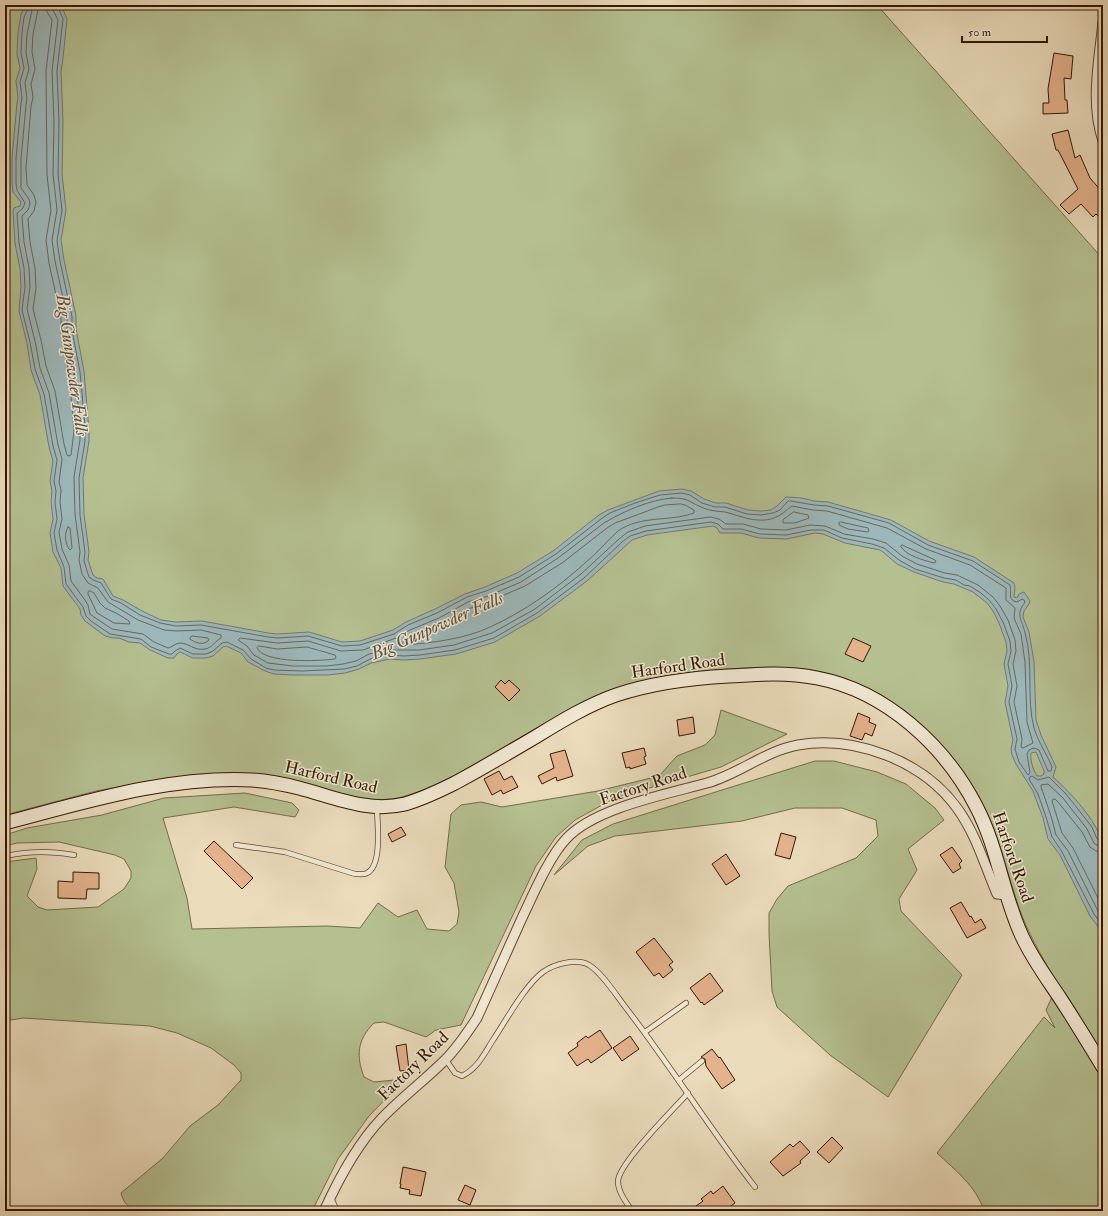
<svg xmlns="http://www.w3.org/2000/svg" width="1108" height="1216" font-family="'IM FELL Double Pica',serif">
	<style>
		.green { fill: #b5c091; stroke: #746c48 }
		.water { fill: #9db8bb; stroke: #737870; fill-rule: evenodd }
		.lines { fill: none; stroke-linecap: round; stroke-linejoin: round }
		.shore { stroke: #68685e; stroke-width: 1 }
		.building { fill: #e4b28c; stroke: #331700 }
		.lane-casing { stroke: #61482f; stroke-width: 6 }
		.street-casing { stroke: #61482f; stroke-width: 11 }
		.secondary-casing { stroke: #331700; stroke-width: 15 }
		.lane { stroke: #f1e8d3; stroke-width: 4.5 }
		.street { stroke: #f1e8d3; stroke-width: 9 }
		.secondary { stroke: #f1e8d3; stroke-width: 13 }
		.labels { text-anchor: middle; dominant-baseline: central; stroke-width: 3; stroke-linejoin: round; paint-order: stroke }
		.street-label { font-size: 17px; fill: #331700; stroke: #f1e8d3 }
		.water-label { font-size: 18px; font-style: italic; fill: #584f41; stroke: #f1e8d3 }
	</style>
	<rect width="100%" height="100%" fill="#eadbbb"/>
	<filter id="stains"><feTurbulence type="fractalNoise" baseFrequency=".005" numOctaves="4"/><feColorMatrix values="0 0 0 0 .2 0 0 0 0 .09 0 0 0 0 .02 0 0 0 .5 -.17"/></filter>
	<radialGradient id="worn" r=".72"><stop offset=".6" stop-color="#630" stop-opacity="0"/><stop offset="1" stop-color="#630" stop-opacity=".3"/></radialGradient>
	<g class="green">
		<path d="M5 5H877L1103 259V1211H984C977 1187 954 1169 937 1153L1044 1017 1055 1028 1046 1010 1052 997 1060 987C1046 964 1032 941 1022 916 1007 876 1000 834 979 797 944 737 882 681 811 670 776 665 739 668 703 671 652 677 611 686 566 711 538 727 511 743 483 759 458 774 431 789 402 797 390 800 378 800 366 799L194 776 146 782 96 791 5 815Z"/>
		<path d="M721 710 787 734 721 767 615 798 575 820 556 837 536 866 461 1025 436 1030 426 1037 384 1022 374 1023C357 1040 356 1056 364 1077L374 1082 405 1079 369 1116 338 1159 312 1211H138C128 1207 124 1204 121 1193L163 1158 190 1126 218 1105 241 1080V1073L234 1065 211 1048 177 1033 150 1026 23 1018 5 1021V862L36 858 37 869 27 896 38 907 47 910 98 907 124 889 131 878V871L124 859 115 855 59 842 17 843 5 846V835L27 828 102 815 164 798 245 793 292 803 299 810 295 817 234 807 163 818 187 898 192 929 327 926 360 928 378 903 398 917 417 910 427 929 449 931 457 924 459 912 454 883 445 867 451 814 461 805 481 802 502 807 598 791 659 776 677 756 705 745 715 735Z"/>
		<polygon points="815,761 834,761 877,772 906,784 935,808 944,820 908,849 917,870 899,899 901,911 962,975 888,1097 830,1055 777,1007 772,991 769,933 769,913 777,899 788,886 856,858 878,836 876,820 842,808 795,808 742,821 615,836 588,846 554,875 582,840 613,824"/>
	</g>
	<path class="water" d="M24 5H61L67 19 63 58 61 71 63 122 62 174 66 210 61 240 64 260 76 316V329L84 371 89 431V441L83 478 84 514 89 552 88 560 93 575 97 578 103 579 113 596 123 600 142 611 161 620 176 622 202 621 268 633 277 634 309 632 342 642 360 641 393 630 406 622 435 609 465 594 485 587 517 573 553 551 599 515 608 510 659 491 682 489 691 491 704 499 716 503H726L748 510 762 511 771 510 777 506 786 497 802 498 814 501 828 502 891 520 929 541 974 557 1014 583 1015 587 1014 597 1017 598 1019 594 1024 592 1030 601 1029 604 1024 611 1023 617 1029 632 1034 662 1036 720 1041 735 1056 767 1053 777C1072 794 1090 814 1101 837L1103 836V933L1090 916 1060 855 1048 839 1043 818 1033 791 1016 764 1012 755 1011 749 1013 740 1005 702 1008 686 1004 664 1007 651 1006 642 999 623 993 611 987 603 973 592 954 584 943 582 914 572 897 564 883 552 880 550 845 543 823 534 815 533 786 539 759 538 741 533H720L717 528 713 526 647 535 632 540 587 581 540 616 495 642 456 654 420 659 404 660 390 659 371 663 359 669 345 673 328 675H292L274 674 265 671 248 662 241 653 226 646 223 647 213 656 206 658H193L180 652 177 654 174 658H168L150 650 140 643 129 642 119 638H113L105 636 85 621 81 615 80 609 63 586 61 568 53 552 50 533 53 519 51 502 52 491 50 481 53 461 49 447 40 395 31 370 27 343 19 311 21 287 20 269 15 243 13 211 14 208 20 206 21 202 13 192 12 183V158L17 103 18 98 16 81 20 68 17 54 18 33 21 14 23 10ZM1036 752 1044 771V774L1041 776H1037C1033 770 1030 760 1031 753Z"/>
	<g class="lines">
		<g class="shore">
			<path d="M28 5 27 11 24 17 22 33 21 53 24 68 20 82 22 98 21 104 16 158V183L17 190 25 203 23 208 17 213 19 243 24 268 25 287 22 310 30 342 35 369 44 394 53 446 57 460 54 481 56 491 55 502 57 519 54 533 57 550 64 567 66 584 83 607 86 616 91 621 110 634 141 639 151 647 169 654H172L175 651 180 648 193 654H206L213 651 222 643 227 642 243 650 251 659 266 668 274 670 302 671 344 669 357 666 370 659 389 655 404 656 420 655 455 650 494 638 537 613 584 578 622 542 630 536 646 531 711 522 718 524 723 529H741L760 534 786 535 811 530H824L842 538 872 544 884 548 899 560 915 569 944 578 956 580 964 585 970 586 981 593 990 601 996 609 1003 622 1010 641 1011 651 1008 664 1012 686 1009 702 1017 739 1015 749 1019 762 1028 775 1030 773 1027 754 1029 750 1034 748 1039 750 1048 771H1051L1052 767C1047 754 1038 742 1034 728 1026 697 1034 664 1025 633 1022 619 1015 616 1025 602L1024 600 1022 599 1017 602C1007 600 1012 593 1010 585L973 561 928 545 889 523 828 506 814 505 791 501H788L780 510 773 513 761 515 747 514 725 507H715L702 503 690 495 682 493 660 495 635 503 610 513 601 519 556 554 519 577 486 591 467 597 437 613 408 625 394 634 360 645 342 646 308 636 278 638 268 637 201 625 176 626 160 623 140 615 121 603 111 599 101 583 93 580 89 577 84 561 85 552 80 515 79 478 85 441V425L80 372 72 330V317L60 261 57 241 62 210 58 174 59 122 57 71 63 19 57 5"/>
			<path d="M33 5 27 34 26 53 29 69 25 83 27 98 26 105 21 159V188L29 199 30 204 28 210 22 216 24 242 29 268 30 287 27 309 35 341 40 368 49 393 58 445 62 459 59 482 61 490 60 502 62 519 59 532 62 549 69 565 71 581 85 600 88 605 90 614 94 617 112 629 143 634 154 642 168 648C172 647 176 643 180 643 189 643 194 651 205 649 212 648 215 641 221 638V635L201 630 176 631 164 630 138 620 108 602 98 588 88 583 82 574 79 560 80 552 75 514 74 477 80 440V425L75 373 67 331V317L55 261 52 240 57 210 53 174 54 122 52 71 58 20 53 10 52 5"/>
			<polyline points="39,5 33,34 32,52 35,69 31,84 33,97 31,106 26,168 27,185 34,195 36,202 34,211 28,219 30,242 35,268 36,288 33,309 41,340 46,366 55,391 64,444 67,455 69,456 71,455 74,431 69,373 61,332 61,318 49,263 46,240 51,210 47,175 46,71 52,20 47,12 46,5"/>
			<path d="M672 498C689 498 687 501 701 507 709 511 717 511 725 512 741 516 757 524 774 518 781 516 786 510 792 506L813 510 827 511 887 528 926 549 970 565 1006 588V600L1015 608 1014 618 1021 634 1025 662 1027 722 1033 743 1023 748 1021 747 1022 739 1014 702 1017 686 1013 664 1016 651 1015 640 1008 620 1000 606 993 597 978 585 957 575 945 573 917 564 902 556 886 543 873 539 844 534 825 526 810 525 786 530 761 529 743 524H726L719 519 710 517 645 526 628 532 619 539 581 574 535 609 492 633 454 645 419 650H388L369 654 356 661 343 664 327 666H293L268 663 254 655 247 646 238 640 240 638 277 643 308 641 341 651 363 650 396 638 410 630 439 618 468 602 488 596 521 582 558 558 604 523C624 511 649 500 672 498Z"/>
			<path d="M681 504 685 505 694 510V513C670 522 640 515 618 531 607 541 597 553 585 563 559 587 522 613 490 627 465 639 431 643 404 645L402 644 403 642 413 635 441 623 471 608 490 601 525 586 562 563 607 528 615 523 658 507 665 505Z"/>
			<polygon points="794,512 808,515 809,518 795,523 783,523 783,520"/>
			<polygon points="841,522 868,528 869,531 867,532 848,529 839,525 839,523"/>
			<path d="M68 527 70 528 72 548 70 550C65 545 64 533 68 527Z"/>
			<path d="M902 545 935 560 936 562 934 563C923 560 907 556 901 547Z"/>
			<polygon points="90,591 94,593 100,603 105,608 116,613 129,621 130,624 114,623 97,613 88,594 88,592"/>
			<path d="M192 636 208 638 209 640C203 646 196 643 190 639Z"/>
			<path d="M259 646 277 649 307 647 335 655 336 657 335 659C319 661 264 664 257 648Z"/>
			<polyline points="1103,841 1097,839 1092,827 1066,794 1049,777 1038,780 1032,776 1030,777 1029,779 1038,794 1046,817 1052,837 1061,850 1094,914 1103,926"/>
			<polyline points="1103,846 1098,846 1094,843 1087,829 1063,798 1048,784 1041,785 1041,787 1051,816 1056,835 1068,851 1098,911 1103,918"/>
			<polyline points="1103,852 1096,851 1090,847 1082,832 1058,802 1055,799 1053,799 1052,801 1062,833 1073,848 1103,908"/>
		</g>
	</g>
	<g class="building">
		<polygon points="1054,53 1073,56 1071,79 1064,78 1065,100 1067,100 1068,113 1043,114 1043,103 1049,103 1048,89"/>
		<polygon points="1068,130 1075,158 1080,155 1090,178 1103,193 1103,221 1096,214 1093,217 1081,204 1069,214 1060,205 1078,189 1058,150 1056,150 1052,134"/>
		<polygon points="853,638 871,646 863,662 845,654"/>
		<polygon points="501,680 505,684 509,680 520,690 509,701 495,687"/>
		<polygon points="858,713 870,718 869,722 876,725 872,736 865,733 862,740 850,736"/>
		<polygon points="693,717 695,733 679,736 677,720"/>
		<polygon points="644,748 646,756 644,757 646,764 630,769 630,767 626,768 622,753"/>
		<polygon points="565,750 573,776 557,781 556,777 542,784 538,776 554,768 550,754"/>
		<polygon points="499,771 504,780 512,776 518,787 503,794 501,790 492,795 484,779"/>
		<polygon points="401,827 406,835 392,842 388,834"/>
		<polygon points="781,833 796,837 790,859 775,855"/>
		<polygon points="214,841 253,878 242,889 204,851"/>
		<polygon points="952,847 962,861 959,864 961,868 953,873 940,855"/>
		<polygon points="726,854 740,876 726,885 712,864"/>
		<polygon points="73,872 99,873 99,889 87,889 86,899 58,898 58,881 73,882"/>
		<polygon points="961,902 970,917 971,916 975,923 981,919 986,928 967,938 950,908"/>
		<polygon points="654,938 673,962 669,965 673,970 663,978 659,973 654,976 636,952"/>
		<polygon points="710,973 723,991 704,1005 702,1002 701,1003 690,988"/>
		<polygon points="600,1030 612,1048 591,1063 588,1059 577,1066 568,1053 578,1046 577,1043 586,1036 588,1038"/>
		<polygon points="630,1036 639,1049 622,1061 613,1048"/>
		<polygon points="406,1044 409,1070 400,1071 396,1046"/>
		<polygon points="712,1049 719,1058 720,1057 735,1080 722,1089 706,1066 705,1059 701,1057"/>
		<polygon points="832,1137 843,1148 829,1163 817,1152"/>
		<polygon points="800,1141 810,1152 800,1161 801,1163 783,1176 770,1162 790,1144 793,1147"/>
		<polygon points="403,1167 426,1172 421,1196 409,1194 410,1190 400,1188 401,1184 400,1184"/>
		<polygon points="465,1185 476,1190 470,1205 458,1200"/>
		<polygon points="723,1186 735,1203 724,1211 689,1211 703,1201 701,1199 711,1191 713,1194"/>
	</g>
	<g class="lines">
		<g class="lane-casing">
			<g id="lane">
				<path d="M236 845 285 852 355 874C359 874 364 875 367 873 383 865 377 822 377 807"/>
				<path d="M5 856C31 851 48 851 74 855"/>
				<polyline points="645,1032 686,1003"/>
				<path d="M446 1060 455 1073 462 1076C478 1068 484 1054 493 1040 505 1022 526 984 543 972 554 964 576 958 589 965 601 972 614 992 623 1004 669 1063 709 1128 755 1187"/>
				<polyline points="679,1080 702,1061"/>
				<polyline points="331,1198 337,1211"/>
				<path d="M632 1211C626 1202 618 1192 618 1181 619 1163 674 1109 688 1093"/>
			</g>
		</g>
		<g class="street-casing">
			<g id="street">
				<path d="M1103 22C1099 61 1090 103 1103 141"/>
				<path d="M324 1211C339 1178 357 1144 382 1118 402 1097 425 1080 445 1060 458 1047 467 1033 477 1018 492 985 507 952 522 918 533 895 549 857 566 839 594 808 667 794 707 783 739 774 765 751 798 745 855 735 923 761 957 808 976 834 985 866 997 894L1007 895"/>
			</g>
		</g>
		<g class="secondary-casing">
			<path id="secondary" d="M5 823C86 802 167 776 252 780 268 781 283 784 299 788 334 797 368 813 405 804 422 799 439 791 455 783 483 768 510 752 537 736 563 720 588 705 616 695 652 683 691 678 729 676 758 674 788 672 817 678 886 691 945 746 976 806 998 848 1002 892 1021 934 1031 957 1046 977 1060 998 1075 1021 1089 1044 1103 1067"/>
		</g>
		<use href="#lane" class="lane"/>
		<use href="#street" class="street"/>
		<use href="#secondary" class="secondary"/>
	</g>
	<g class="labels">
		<g class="street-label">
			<text transform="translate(678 666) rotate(-8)">Harford Road</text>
			<text transform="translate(331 777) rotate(13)">Harford Road</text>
			<text transform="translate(643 786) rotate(-18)">Factory Road</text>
			<text transform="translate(1013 857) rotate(71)">Harford Road</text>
			<text transform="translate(413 1066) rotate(-44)">Factory Road</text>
		</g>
		<g class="water-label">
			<text transform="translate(72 365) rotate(82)">Big Gunpowder Falls</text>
			<text transform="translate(437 626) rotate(-24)">Big Gunpowder Falls</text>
		</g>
	</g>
	<rect width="1108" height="1216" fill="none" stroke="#eadbbb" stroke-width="20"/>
	<rect x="6" y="6" width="1096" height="1204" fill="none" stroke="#331700" stroke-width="2"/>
	<rect x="10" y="10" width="1088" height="1196" fill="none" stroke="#331700"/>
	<path d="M962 36v6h85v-6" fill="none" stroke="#331700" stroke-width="2"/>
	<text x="968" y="36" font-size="12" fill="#331700" stroke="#f1e8d3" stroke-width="3" paint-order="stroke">50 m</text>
	<rect width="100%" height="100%" filter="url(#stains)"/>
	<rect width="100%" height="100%" fill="url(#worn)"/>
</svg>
